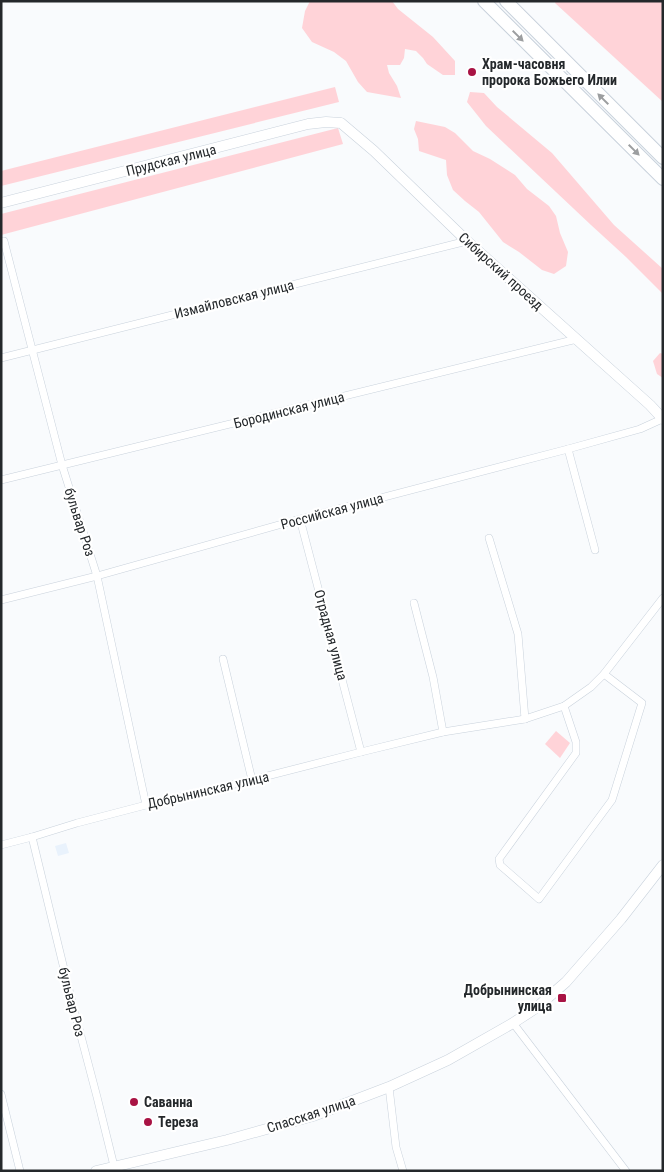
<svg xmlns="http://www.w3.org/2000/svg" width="664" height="1172" font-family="'Roboto Condensed',sans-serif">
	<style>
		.built { fill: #e9f2fc }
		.green { fill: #ffd3d8 }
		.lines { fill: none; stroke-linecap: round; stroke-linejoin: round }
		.street-casing { stroke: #c9d2dc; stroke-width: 8 }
		.secondary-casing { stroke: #c9d2dc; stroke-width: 11 }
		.highway-casing { stroke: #c9d2dc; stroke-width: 14 }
		.street { stroke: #fff; stroke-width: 7 }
		.secondary { stroke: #fff; stroke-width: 10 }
		.highway { stroke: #fff; stroke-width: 12 }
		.oneway { fill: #9c9ea0 }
		.poi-dot { fill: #a81344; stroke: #fff; stroke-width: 2 }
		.labels { text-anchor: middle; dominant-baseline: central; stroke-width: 4.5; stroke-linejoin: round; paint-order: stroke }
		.poi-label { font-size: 14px; font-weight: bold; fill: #24282b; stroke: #fff; text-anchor: start }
		.street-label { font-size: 14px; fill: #24282b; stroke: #fff }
	</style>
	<rect width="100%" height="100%" fill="#f9fbfd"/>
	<polygon class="built" points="66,843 69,853 58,856 55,846"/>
	<g class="green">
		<polygon points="310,1 392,1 398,9 433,37 455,61 455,75 443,75 427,64 423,58 416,51 405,49 404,58 400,65 387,65 389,73 397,86 401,98 367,92 358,82 346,61 334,52 312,42 302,28 305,11"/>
		<polygon points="556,1 663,1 663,102 555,3"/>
		<polygon points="335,87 339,102 1,186 1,171"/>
		<polygon points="470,92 484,93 497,107 552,153 614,225 663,269 663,294 626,257 591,225 486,126 467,102"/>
		<polygon points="416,121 445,127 455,133 473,151 490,159 515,175 527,189 549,206 556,216 560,233 568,252 566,266 554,274 542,270 519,252 503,242 479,212 465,201 453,190 447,175 446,160 419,151 418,139 414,129"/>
		<polygon points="338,128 343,144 1,235 1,214"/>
		<polygon points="660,353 663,354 663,378 657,374 653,361"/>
		<polygon points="556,731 570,743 560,758 545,744"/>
	</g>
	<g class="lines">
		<g class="street-casing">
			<g id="street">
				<polyline points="4,241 62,465 97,576 146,805"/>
				<polyline points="1,358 467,241"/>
				<polyline points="568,449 595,550"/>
				<polyline points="1,480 577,339"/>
				<polyline points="300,519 361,752"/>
				<polyline points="489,538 518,634 525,719"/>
				<polyline points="1,600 97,576 300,519 568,449 640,429 662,419"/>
				<polyline points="414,603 433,677 443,732"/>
				<polyline points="223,659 252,780"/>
				<polyline points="564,706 576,742 576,753 499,859 500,865 539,899 612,800 642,703 604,674"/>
				<polyline points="32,837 72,1002 97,1097 114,1166"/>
				<polyline points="1,845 32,837 77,823 146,805 252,780 361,752 443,732 525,719 564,706 591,687 604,674 663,598"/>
				<polyline points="513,1023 626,1171"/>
				<polyline points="389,1087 396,1147 403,1171"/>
				<polyline points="1,1094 20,1171"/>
			</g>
		</g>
		<g class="secondary-casing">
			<g id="secondary">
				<polyline points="1,203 308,124 326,122 341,123 374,151 467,241 650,405 663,419"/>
				<polyline points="96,1171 227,1140 313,1116 389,1087 448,1060 513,1023 536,1008 566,982 621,919 663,865"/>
			</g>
		</g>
		<g class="highway-casing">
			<g id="highway">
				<polyline points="484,1 663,179"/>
				<polyline points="506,1 663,158"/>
			</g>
		</g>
		<use href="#street" class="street"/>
		<use href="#secondary" class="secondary"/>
		<use href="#highway" class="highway"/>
	</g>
	<defs><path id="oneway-solid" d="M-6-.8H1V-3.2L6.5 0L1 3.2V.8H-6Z" transform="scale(1.25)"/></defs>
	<g class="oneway">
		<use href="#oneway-solid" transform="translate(518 36) rotate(45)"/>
		<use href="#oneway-solid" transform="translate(603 99) rotate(-135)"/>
		<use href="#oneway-solid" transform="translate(634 150) rotate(45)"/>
	</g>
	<g class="poi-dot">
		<circle cx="472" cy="72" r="5"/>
		<rect x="557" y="993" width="10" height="10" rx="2.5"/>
		<circle cx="134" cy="1102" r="5"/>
		<circle cx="148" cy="1122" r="5"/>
	</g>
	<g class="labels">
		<g class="poi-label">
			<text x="482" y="64">Храм-часовня<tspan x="482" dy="16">пророка Божьего Илии</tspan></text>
			<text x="552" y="990" text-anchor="end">Добрынинская<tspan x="552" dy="16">улица</tspan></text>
			<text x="144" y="1102">Саванна</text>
			<text x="158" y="1122">Тереза</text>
		</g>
		<g class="street-label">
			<text transform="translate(171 160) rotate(-14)">Прудская улица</text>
			<text transform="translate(501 271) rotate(42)">Сибирский проезд</text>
			<text transform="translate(234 299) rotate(-14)">Измайловская улица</text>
			<text transform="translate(289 410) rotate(-14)">Бородинская улица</text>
			<text transform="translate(332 511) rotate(-15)">Российская улица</text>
			<text transform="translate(80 522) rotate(72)">бульвар Роз</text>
			<text transform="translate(331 635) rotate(75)">Отрадная улица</text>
			<text transform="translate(208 790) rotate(-13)">Добрынинская улица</text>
			<text transform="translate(72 1002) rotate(76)">бульвар Роз</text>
			<text transform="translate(311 1114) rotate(-18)">Спасская улица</text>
		</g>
	</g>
	<rect width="664" height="1172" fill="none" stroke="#24282b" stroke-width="5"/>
</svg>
